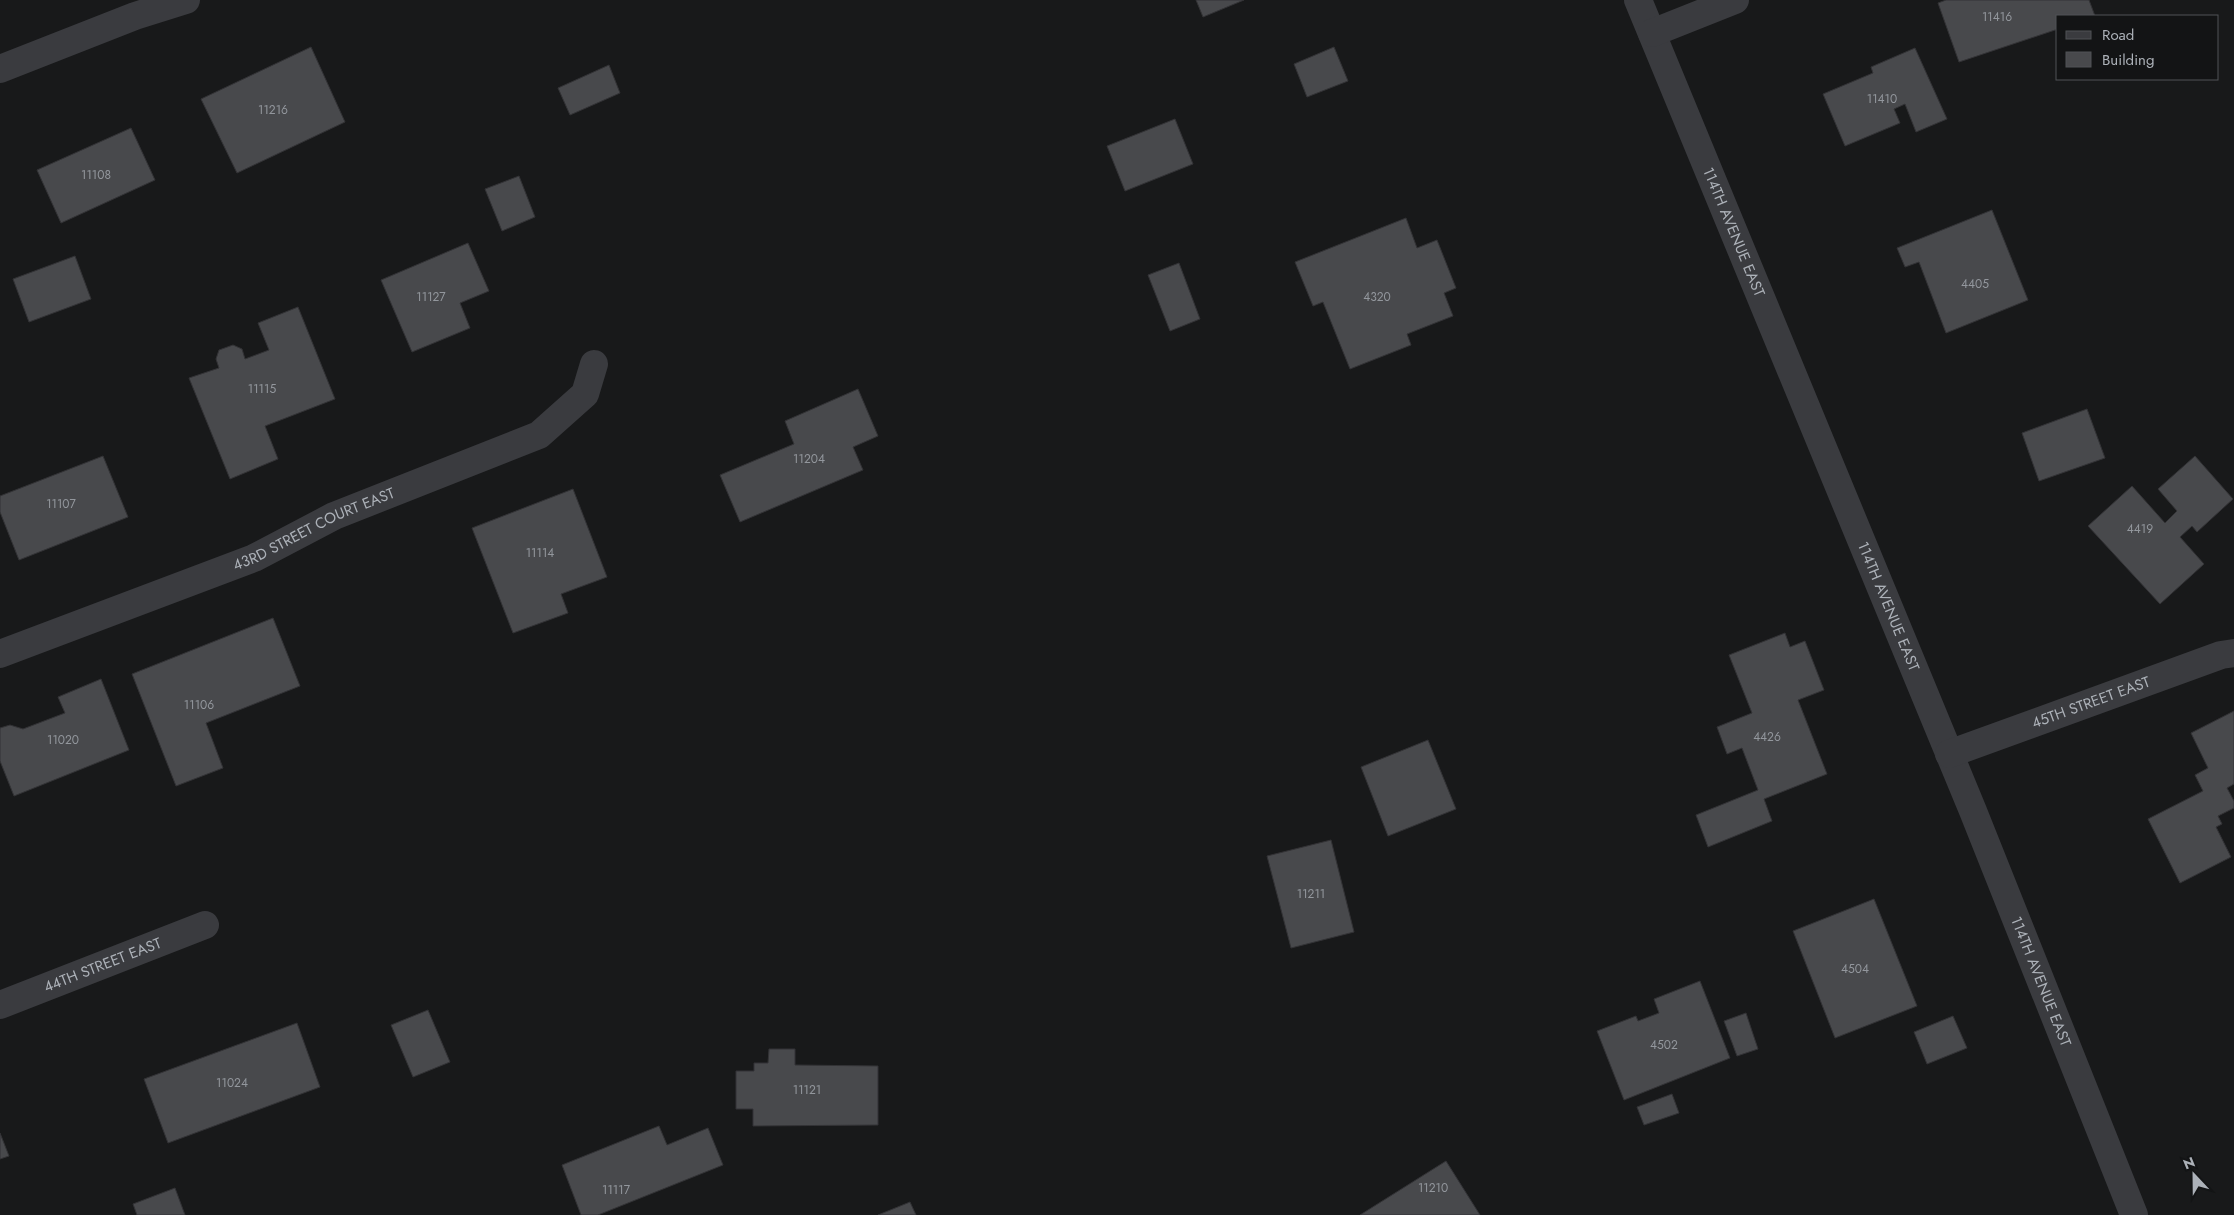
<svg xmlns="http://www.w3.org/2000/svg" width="2234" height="1215" font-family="Jost,sans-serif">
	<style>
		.building { fill: #48494c; stroke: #333336 }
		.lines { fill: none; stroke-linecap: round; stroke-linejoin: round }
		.minor { stroke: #3a3b3f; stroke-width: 28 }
		.labels { text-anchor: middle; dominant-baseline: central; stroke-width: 4.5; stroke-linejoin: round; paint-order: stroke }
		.number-label { font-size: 12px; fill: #93979d }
		.street-label { font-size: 15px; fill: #acb1b8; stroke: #131415 }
	</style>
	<rect width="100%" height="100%" fill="#18191a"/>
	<g class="building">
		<polygon points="1196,0 1244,0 1203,17"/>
		<polygon points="1946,0 2089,0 2095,16 2058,16 2058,29 1959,62 1938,3"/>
		<polygon points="311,47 345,122 237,173 201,99"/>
		<polygon points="1334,47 1348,81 1307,97 1294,64"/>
		<polygon points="1915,48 1947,119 1916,132 1905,104 1894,109 1900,123 1845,146 1823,94 1873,73 1871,67"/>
		<polygon points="609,65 620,93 570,115 558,88"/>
		<polygon points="1175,119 1193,164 1125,191 1107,146"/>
		<polygon points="131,128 155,180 61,223 37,170"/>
		<polygon points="519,176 535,217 502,231 485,189"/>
		<polygon points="1992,210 2028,300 1946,333 1919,262 1905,267 1897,248"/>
		<polygon points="1406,218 1417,248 1437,240 1456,288 1444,293 1453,316 1407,334 1411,345 1350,369 1323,302 1313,306 1295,262"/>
		<polygon points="468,243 489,291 460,303 470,328 412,352 381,280"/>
		<polygon points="75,256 91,299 29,322 13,279"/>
		<polygon points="1179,263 1200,319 1170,331 1148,275"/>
		<polygon points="298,307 335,399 265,426 278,459 230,479 189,378 219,368 216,359 219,350 233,345 242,349 245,359 269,350 258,323"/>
		<polygon points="858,389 878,436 853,447 863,470 740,522 720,475 794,444 785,421"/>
		<polygon points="2087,409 2105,458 2039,481 2022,433"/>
		<polygon points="103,456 128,517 19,560 0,512 0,496"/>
		<polygon points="2195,456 2233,499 2197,532 2192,526 2180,537 2204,564 2160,604 2088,526 2132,486 2165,523 2177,511 2158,489"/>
		<polygon points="573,489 607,577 561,594 568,613 513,633 472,528"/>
		<polygon points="273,618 300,686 206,723 223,768 176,786 132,674"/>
		<polygon points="1785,633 1790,647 1805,641 1824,690 1798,700 1827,774 1764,799 1772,821 1708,847 1696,815 1758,790 1742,748 1727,754 1717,727 1752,713 1729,655"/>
		<polygon points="101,679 129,750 14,796 0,761 0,728 10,725 23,729 65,713 58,697"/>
		<polygon points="2234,711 2234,784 2227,788 2234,801 2234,808 2218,816 2222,824 2216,827 2231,857 2180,883 2148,819 2203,791 2195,775 2208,768 2191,733"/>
		<polygon points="1428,740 1456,809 1388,836 1361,767"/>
		<polygon points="1331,840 1354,932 1291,948 1267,856"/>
		<polygon points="1874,899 1917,1006 1835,1038 1793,931"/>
		<polygon points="1700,981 1730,1058 1624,1100 1597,1031 1636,1016 1638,1021 1659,1013 1654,999"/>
		<polygon points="428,1010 450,1062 413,1077 391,1025"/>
		<polygon points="1746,1013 1758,1049 1737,1056 1724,1021"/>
		<polygon points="1953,1016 1967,1048 1927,1064 1914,1032"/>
		<polygon points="297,1023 320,1087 168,1143 144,1079"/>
		<polygon points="769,1049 795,1049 795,1065 878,1066 878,1125 753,1126 753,1109 736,1109 736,1071 754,1071 754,1063 768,1063"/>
		<polygon points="1672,1094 1679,1113 1644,1125 1637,1107"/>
		<polygon points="659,1126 667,1145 708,1128 723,1165 598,1215 581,1215 562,1165"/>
		<polygon points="0,1133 9,1156 0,1159"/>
		<polygon points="1446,1161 1480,1215 1360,1215"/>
		<polygon points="175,1188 185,1215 137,1215 133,1204"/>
		<polygon points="910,1202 916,1215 878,1215"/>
	</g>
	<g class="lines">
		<g class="minor">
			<path id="s1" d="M1638 0 1973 811 2134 1215"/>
			<polyline points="1652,33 1735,0"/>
			<polyline points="0,69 135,16 186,0"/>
			<path id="s2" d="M0 654 254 558 334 516 539 435 585 394 594 364"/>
			<path id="s3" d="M1949 754 2221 655 2234 653"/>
			<path id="s4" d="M0 1005 205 925"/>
		</g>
	</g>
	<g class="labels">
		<g class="number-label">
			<text x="1997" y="17">11416</text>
			<text x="1882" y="99">11410</text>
			<text x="273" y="110">11216</text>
			<text x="96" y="175">11108</text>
			<text x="1975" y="284">4405</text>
			<text x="431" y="297">11127</text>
			<text x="1377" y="297">4320</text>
			<text x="262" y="389">11115</text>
			<text x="809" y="459">11204</text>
			<text x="61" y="504">11107</text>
			<text x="2140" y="529">4419</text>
			<text x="540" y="553">11114</text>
			<text x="199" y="705">11106</text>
			<text x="1767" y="737">4426</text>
			<text x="63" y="740">11020</text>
			<text x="1311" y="894">11211</text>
			<text x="1855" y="969">4504</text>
			<text x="1664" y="1045">4502</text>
			<text x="232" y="1083">11024</text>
			<text x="807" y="1090">11121</text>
			<text x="1433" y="1188">11210</text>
			<text x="616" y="1190">11117</text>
		</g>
		<g class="street-label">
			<text stroke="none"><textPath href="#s1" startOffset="251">114TH AVENUE EAST</textPath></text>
			<text stroke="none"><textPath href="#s2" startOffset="338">43RD STREET COURT EAST</textPath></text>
			<text stroke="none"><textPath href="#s1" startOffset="656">114TH AVENUE EAST</textPath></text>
			<text stroke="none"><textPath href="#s3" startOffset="151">45TH STREET EAST</textPath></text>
			<text stroke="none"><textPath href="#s4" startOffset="110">44TH STREET EAST</textPath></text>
			<text stroke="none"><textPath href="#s1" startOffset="1061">114TH AVENUE EAST</textPath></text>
		</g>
	</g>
	<rect x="2056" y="15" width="162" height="65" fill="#131415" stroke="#505356"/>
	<rect x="2066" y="31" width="25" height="8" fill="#3a3b3f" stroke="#505356"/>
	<text x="2102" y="40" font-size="15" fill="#acb1b8">Road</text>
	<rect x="2066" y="52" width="25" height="15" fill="#48494c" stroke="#505356"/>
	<text x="2102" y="65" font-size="15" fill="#acb1b8">Building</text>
	<g transform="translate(2194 1175) rotate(338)" stroke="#131415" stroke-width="4" paint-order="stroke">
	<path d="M0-4L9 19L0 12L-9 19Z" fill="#acb1b8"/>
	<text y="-8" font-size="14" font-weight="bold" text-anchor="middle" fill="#acb1b8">N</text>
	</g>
</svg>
